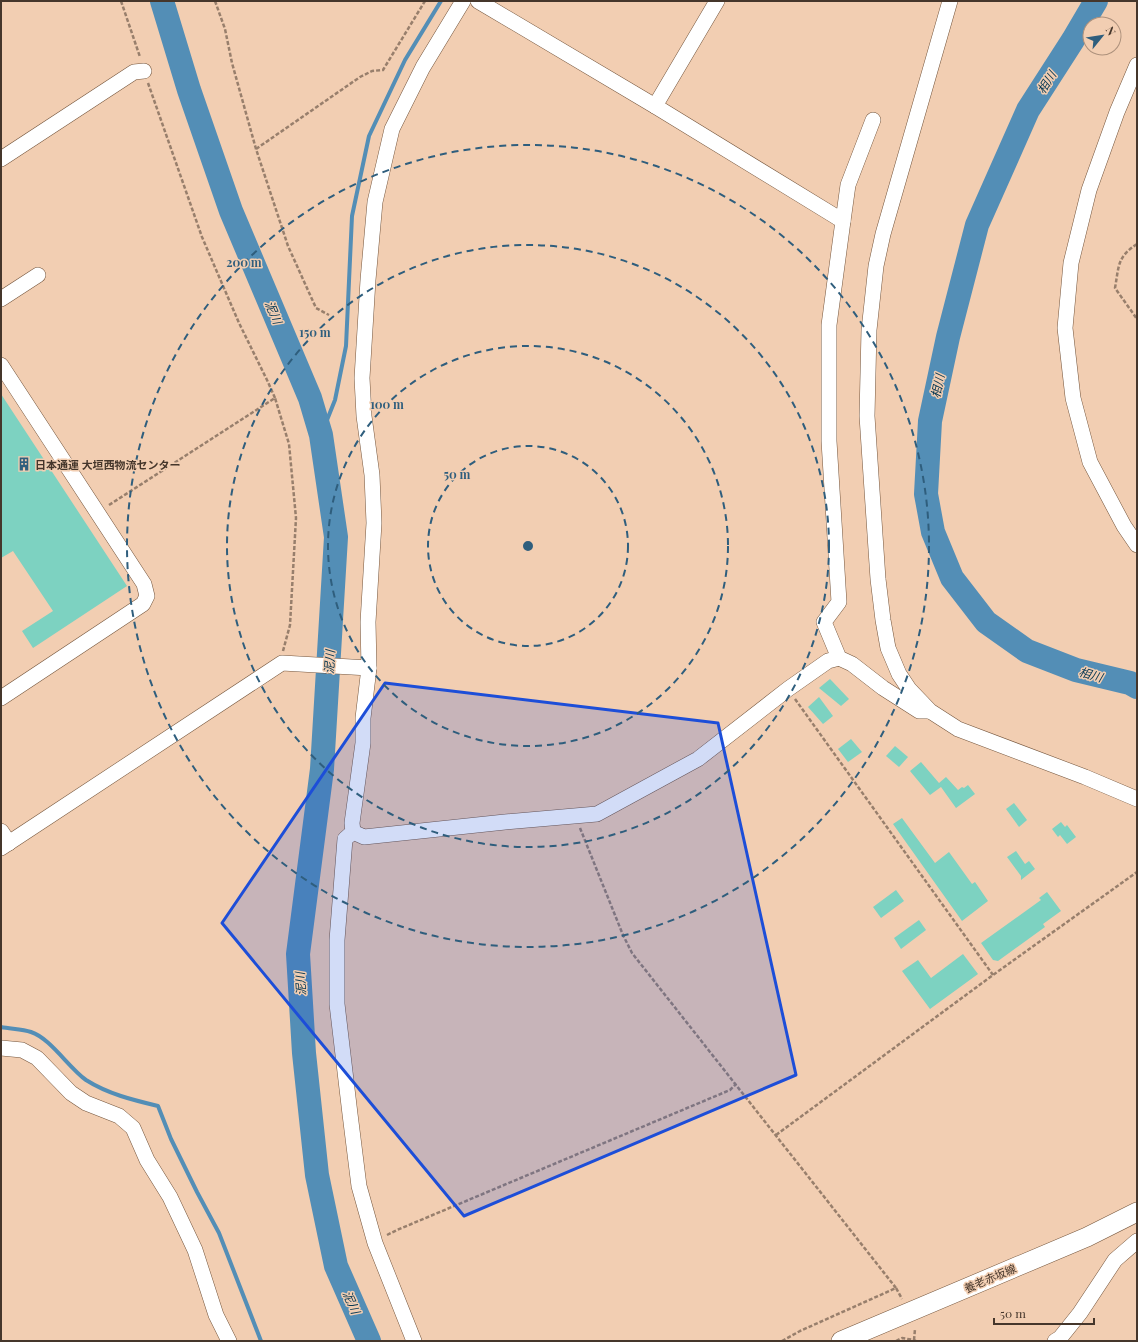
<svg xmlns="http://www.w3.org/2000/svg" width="1138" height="1342" font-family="'Playfair Display','Noto Sans JP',serif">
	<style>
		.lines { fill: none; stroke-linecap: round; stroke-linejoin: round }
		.stream { stroke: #538eb6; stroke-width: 4 }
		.river { stroke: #538eb6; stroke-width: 24 }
		.building { fill: #7dd2c1 }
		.minor-casing { stroke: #75563d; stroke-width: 16 }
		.major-casing { stroke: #75563d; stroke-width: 20 }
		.path { stroke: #987f6c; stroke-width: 2.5; stroke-dasharray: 4 2; stroke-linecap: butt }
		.minor { stroke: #fff; stroke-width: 15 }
		.major { stroke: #fff; stroke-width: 19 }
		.marked { fill: #1d4ed8; fill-opacity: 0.2; stroke: #1d4ed8; stroke-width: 3; stroke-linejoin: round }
		.ring { fill: none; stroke: #2f5e7d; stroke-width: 2; stroke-dasharray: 7 5 }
		.labels { text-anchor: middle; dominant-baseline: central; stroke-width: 3; stroke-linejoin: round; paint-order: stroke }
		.poi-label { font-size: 11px; font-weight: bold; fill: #45362b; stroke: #f2ceb2; text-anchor: start }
		.street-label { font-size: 11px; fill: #45362b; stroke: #f2ceb2 }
		.water-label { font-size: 12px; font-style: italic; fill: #043652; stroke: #f2ceb2 }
		.centre { fill: #2f5e7d; stroke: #f2ceb2; stroke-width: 2 }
		.ring-label { font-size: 12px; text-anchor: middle; font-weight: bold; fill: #2f5e7d; stroke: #f2ceb2; stroke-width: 3; stroke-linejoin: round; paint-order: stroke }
	</style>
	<rect width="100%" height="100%" fill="#f2ceb2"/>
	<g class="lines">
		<g class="stream">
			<polyline points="321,435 335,400 346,346 352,216 369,136 405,60 441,1"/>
			<path d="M1 1027C11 1029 22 1029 31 1032 50 1038 69 1068 86 1080 108 1094 133 1100 158 1106L171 1139 197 1192 219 1233 261 1341"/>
		</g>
		<g class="river">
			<polyline points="162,1 189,90 231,211 310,398 321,435 336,537 322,769 298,954 304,1053 317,1175 336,1266 369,1341"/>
			<polyline points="1096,1 1073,40 1028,110 977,225 948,337 930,421 926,494 933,532 952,578 986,622 1027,651 1076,670 1130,683 1137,687"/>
		</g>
	</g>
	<g class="building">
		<polygon points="1,394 127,586 33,648 22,631 53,611 13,551 1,558"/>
		<polygon points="830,679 849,699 841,706 819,688"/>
		<polygon points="819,697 833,716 823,724 808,707"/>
		<polygon points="851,739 862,752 848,762 838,749"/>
		<polygon points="895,746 908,757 899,767 886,756"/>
		<polygon points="921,762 939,783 946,777 958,790 962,787 964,788 968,785 975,794 956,808 941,787 930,795 910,771"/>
		<polygon points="1014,803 1027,820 1019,827 1006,809"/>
		<polygon points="902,818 935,863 949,852 972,884 975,882 988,901 962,921 893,824"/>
		<polygon points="1061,822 1065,827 1067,825 1076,837 1067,844 1060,835 1058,837 1052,829"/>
		<polygon points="1016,851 1025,864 1029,861 1035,869 1021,880 1021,876 1007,857"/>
		<polygon points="896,890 904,901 881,918 873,907"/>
		<polygon points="1047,892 1061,911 1043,924 1045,927 998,961 993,960 981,943 1041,900 1039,898"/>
		<polygon points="919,920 926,930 901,949 894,938"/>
		<polygon points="963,954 978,974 930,1009 902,971 918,960 931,978"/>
	</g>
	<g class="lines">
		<g class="minor-casing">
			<g id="minor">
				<polyline points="478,1 655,106 843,221 848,185 873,120"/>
				<polyline points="950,1 883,234 876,266 869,330 867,416 878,579 883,620 888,648 899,674 909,689 930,711 958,729 1085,777 1137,799"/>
				<polyline points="1137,65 1117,112 1089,190 1071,263 1065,328 1073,398 1090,462 1124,526 1137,545"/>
				<polyline points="655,106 717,1"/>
				<polyline points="1,159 134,72 144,71"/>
				<polyline points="843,221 829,325 829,441 839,602 824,622 839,658 852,664 883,688 919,711 929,711"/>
				<polyline points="1,299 38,275"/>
				<polyline points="1,365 144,584 147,596 143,604 1,698"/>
				<polyline points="1,831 9,843"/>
				<polyline points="353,832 352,823 363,743 363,718 369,668 368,622 374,523 372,475 364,416 362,378 368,280 375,202 392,129 423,67 463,1"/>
				<polyline points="353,832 364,837 505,822 597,814 698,759 788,689 828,661 839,658"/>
				<polyline points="353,832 345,839 337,940 337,1004 350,1114 359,1186 375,1243 414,1341"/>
				<polyline points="1,848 282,663 369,668"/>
				<polyline points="1,1048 22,1050 37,1058 71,1093 86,1103 119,1116 133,1128 147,1160 170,1197 195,1250 216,1315 229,1341"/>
				<polyline points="1055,1341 1060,1338 1080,1313 1115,1260 1137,1241"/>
			</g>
		</g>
		<g class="major-casing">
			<polyline id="major" points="841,1341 1087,1237 1137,1212"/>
		</g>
		<g class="path">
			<polyline points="121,1 140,57"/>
			<polyline points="215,1 225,29 232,63 256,149 288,246 316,308 329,315"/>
			<polyline points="148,83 202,237 239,323 267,380 275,398"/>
			<polyline points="256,149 360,77 372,71 383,70 425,1"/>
			<path d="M1137 244C1117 257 1119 266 1115 288L1137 319"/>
			<polyline points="109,505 275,398 289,444 296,518 290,625 283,651"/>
			<polyline points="795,699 993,975"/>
			<polyline points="580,828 623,935 632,953 896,1288"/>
			<polyline points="776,1135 993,975 1137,872"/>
			<polyline points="387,1235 397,1230 730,1090 736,1084"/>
			<polyline points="914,1340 915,1329"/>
			<polyline points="782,1341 800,1331 896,1288 902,1299"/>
			<polyline points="896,1341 902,1338 914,1340 916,1341"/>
		</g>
		<use href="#minor" class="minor"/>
		<use href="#major" class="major"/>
	</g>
	<path class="marked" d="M385 683 718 723 796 1075 464 1216 222 923Z"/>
	<g class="ring">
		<circle cx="528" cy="546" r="100"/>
		<circle cx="528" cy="546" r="200"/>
		<circle cx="528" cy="546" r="301"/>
		<circle cx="528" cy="546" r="401"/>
	</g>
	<defs>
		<g id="building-bare" transform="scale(1.08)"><path d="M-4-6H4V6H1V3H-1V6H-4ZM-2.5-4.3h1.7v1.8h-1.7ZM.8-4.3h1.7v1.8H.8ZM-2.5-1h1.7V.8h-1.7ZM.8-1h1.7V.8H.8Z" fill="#2f5e7d" stroke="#f2ceb2" stroke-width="2.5" paint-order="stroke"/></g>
	</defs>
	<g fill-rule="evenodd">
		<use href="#building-bare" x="24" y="464"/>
	</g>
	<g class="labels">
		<g class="poi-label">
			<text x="35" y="464">日本通運 大垣西物流センター</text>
		</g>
		<g class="street-label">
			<text transform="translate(990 1278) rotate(-23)">養老赤坂線</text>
		</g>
		<g class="water-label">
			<text transform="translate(1046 82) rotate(-58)">相川</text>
			<text transform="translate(274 312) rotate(67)">泥川</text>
			<text transform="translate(937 386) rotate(-78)">相川</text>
			<text transform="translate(329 662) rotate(-87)">泥川</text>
			<text transform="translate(1091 674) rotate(16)">相川</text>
			<text transform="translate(300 984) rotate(-94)">泥川</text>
			<text transform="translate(352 1302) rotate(66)">泥川</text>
		</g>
	</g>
	<circle cx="528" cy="546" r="6" class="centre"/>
	<g class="ring-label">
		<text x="244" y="267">200 m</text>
		<text x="315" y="337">150 m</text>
		<text x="387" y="409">100 m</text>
		<text x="457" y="479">50 m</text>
	</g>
	<rect width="1138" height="1342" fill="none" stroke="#45362b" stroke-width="4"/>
	<g transform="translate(1102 36) rotate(60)"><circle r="19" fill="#f2ceb2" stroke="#ad917c"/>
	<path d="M0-3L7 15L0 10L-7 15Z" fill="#2f5e7d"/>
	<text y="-6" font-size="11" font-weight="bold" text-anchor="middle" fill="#45362b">N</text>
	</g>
	<path d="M994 1318v6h100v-6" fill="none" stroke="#45362b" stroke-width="2"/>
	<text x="1000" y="1318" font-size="12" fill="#45362b" stroke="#f2ceb2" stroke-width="3" paint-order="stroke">50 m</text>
</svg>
